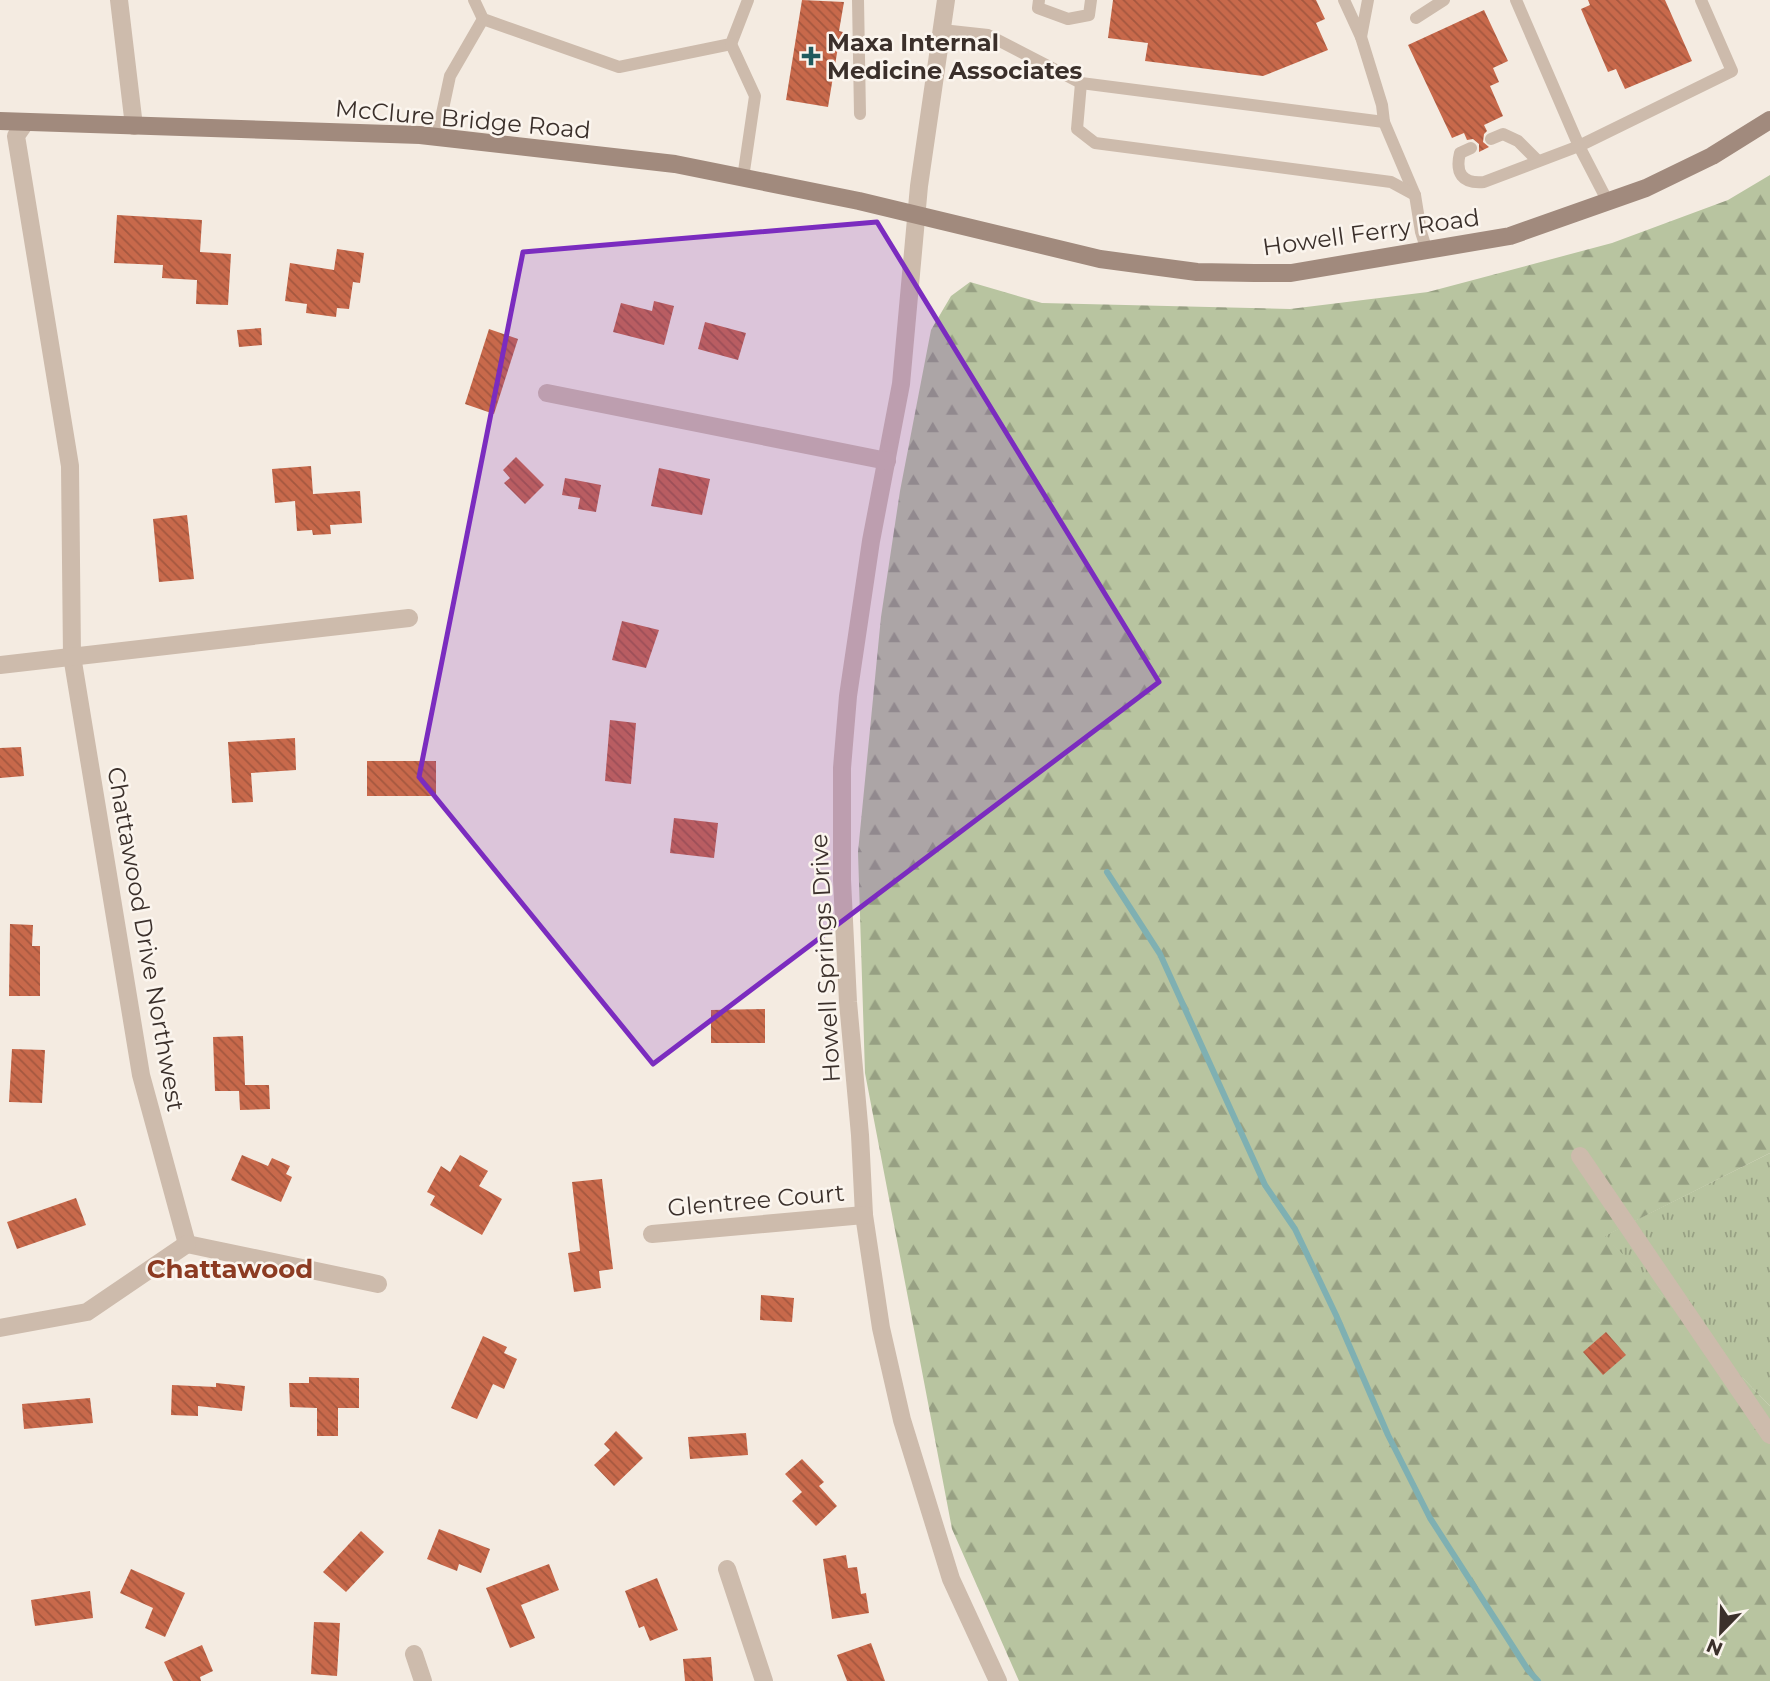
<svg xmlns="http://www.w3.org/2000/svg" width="1770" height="1681" font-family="Montserrat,sans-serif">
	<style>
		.grass { fill: url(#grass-tufts) }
		.forest { fill: url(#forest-firs) }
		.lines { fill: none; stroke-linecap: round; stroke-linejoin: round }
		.stream { stroke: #7fb0b2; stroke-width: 6 }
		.building { fill: url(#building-back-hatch) }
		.lane { stroke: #cdbbac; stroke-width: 12 }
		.street { stroke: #cdbbac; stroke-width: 18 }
		.secondary { stroke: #a18a7d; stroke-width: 18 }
		.marked { fill: #7b2cbf; fill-opacity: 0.2; stroke: #7b2cbf; stroke-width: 5; stroke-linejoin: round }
		.poi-dot { fill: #1f5a5e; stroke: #fbf5ee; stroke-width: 2.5 }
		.labels { text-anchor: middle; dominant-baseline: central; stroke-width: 5; stroke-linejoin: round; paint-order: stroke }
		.poi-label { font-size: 24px; font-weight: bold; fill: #3b302b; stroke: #fbf5ee; text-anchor: start }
		.street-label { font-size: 24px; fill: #3b302b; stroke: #fbf5ee }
		.neighbourhood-label { font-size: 26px; font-weight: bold; fill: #8c3b22; stroke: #fbf5ee }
	</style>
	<defs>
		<pattern id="grass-tufts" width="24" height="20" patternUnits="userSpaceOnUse" patternTransform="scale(1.75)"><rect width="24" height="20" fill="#b8c4a0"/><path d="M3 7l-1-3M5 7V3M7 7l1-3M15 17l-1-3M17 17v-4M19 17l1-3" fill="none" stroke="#97a083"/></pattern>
		<pattern id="forest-firs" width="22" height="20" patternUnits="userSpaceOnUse" patternTransform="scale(1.75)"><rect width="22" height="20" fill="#b8c4a0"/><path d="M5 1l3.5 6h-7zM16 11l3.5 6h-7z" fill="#97a083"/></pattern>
		<pattern id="building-back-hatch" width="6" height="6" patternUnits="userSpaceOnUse" patternTransform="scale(1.75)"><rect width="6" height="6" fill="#c8694b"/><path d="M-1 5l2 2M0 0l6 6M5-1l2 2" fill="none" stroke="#a4573f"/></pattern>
	</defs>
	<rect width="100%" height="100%" fill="#f4ebe1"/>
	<polygon class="grass" points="1770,1153 1770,1406 1604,1236"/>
	<polygon class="forest" points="1770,175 1770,1153 1605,1236 1770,1406 1770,1681 1019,1681 952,1529 921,1366 865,1073 858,852 881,617 900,491 931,330 951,296 970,282 1042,303 1290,309 1428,292 1612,243 1728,200"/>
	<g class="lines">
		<polyline class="stream" points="1107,872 1160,954 1265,1185 1295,1229 1336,1315 1388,1435 1430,1518 1528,1670 1538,1681"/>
	</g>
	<g class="building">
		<polygon points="802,0 844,2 839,31 847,33 844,48 838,47 828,107 786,100"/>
		<polygon points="1113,0 1316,0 1325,19 1316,23 1328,50 1263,76 1145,61 1148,43 1108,38"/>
		<polygon points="1588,0 1665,0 1692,61 1625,89 1616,69 1608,72 1581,9 1590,5"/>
		<polygon points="1484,10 1508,61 1493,68 1499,82 1490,86 1503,116 1484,125 1487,131 1484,134 1483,142 1489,147 1479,152 1479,144 1473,139 1467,140 1464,133 1452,138 1408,45"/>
		<polygon points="117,215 202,220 200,252 231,254 228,305 196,304 197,280 162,278 163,265 114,263"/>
		<polygon points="337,249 364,253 360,283 353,282 349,309 337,308 336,317 306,313 307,304 285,301 290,263 334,270"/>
		<polygon points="654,301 674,306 664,345 613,332 621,303 652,311"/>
		<polygon points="705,322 746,333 738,360 698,349"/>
		<polygon points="261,328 262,345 239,347 237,330"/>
		<polygon points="489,329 518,339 494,414 465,404"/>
		<polygon points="516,457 544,485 525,504 504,483 510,478 503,470"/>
		<polygon points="311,466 313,494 360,491 362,523 330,525 331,534 313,535 312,530 297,531 295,501 275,503 272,469"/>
		<polygon points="659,468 710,479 702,515 651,506"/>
		<polygon points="565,478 601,485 596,512 578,509 580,498 562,495"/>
		<polygon points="187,515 194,579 159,582 153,519"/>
		<polygon points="622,621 659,630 646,668 612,660"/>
		<polygon points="610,720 636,723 631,784 605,781"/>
		<polygon points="295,738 296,770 251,773 253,802 232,803 228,742"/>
		<polygon points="21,747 24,776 0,778 0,748"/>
		<rect x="367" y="761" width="69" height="35"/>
		<polygon points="674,818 718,823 714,858 670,853"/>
		<polygon points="10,924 33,925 32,946 40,946 40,996 9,996"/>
		<polygon points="765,1009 765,1043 711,1043 711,1010"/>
		<polygon points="243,1036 245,1085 269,1085 270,1109 240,1110 239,1091 215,1091 213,1037"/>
		<polygon points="12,1049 45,1050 42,1103 9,1102"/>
		<polygon points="242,1155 268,1166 272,1158 290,1166 286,1174 292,1177 281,1202 231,1180"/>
		<polygon points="460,1155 488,1171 479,1186 502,1199 482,1235 430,1205 435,1196 427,1192 441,1166 450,1172"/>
		<polygon points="602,1179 613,1269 599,1271 601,1288 574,1292 568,1253 580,1251 572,1182"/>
		<polygon points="76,1198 86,1225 17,1249 7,1222"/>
		<polygon points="761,1295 794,1298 792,1322 760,1320"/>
		<polygon points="1606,1332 1626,1355 1603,1375 1583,1352"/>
		<polygon points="483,1336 507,1347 504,1353 517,1359 504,1389 493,1384 477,1419 451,1408"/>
		<polygon points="309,1377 359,1378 359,1408 338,1408 338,1436 317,1436 317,1408 290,1407 289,1383 309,1383"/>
		<polygon points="216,1383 245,1386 242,1411 198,1406 198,1416 171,1415 172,1385 216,1387"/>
		<polygon points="90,1398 93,1423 24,1429 22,1404"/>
		<polygon points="616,1431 643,1458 614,1486 594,1465 610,1450 604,1444"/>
		<polygon points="746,1433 748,1455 690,1459 688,1437"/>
		<polygon points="802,1459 824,1482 819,1486 837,1506 816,1526 792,1501 802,1492 785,1474"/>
		<polygon points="439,1529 490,1549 481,1573 459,1564 457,1571 427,1559"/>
		<polygon points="361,1531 384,1552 346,1592 323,1572"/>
		<polygon points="846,1555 848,1568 857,1567 861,1594 866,1593 869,1613 832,1619 823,1559"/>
		<polygon points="549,1564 559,1590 521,1605 535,1638 510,1648 486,1588"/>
		<polygon points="131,1569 185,1593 165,1637 145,1628 153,1608 120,1593"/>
		<polygon points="657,1578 678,1630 650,1641 644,1626 639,1628 625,1591"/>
		<polygon points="90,1591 93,1618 35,1626 31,1600"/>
		<polygon points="314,1622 340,1623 337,1676 311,1674"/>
		<polygon points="871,1643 885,1681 847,1681 837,1655"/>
		<polygon points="202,1645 213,1671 200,1677 201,1681 173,1681 164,1662"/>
		<polygon points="711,1657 713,1681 685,1681 683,1659"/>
	</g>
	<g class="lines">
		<g class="lane">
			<polyline points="474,0 483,19 619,67 731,44 748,0"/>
			<polyline points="858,0 860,114"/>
			<polyline points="1039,0 1038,8 1068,19 1089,15 1091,0"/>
			<polyline points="1344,0 1361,37 1368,0"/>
			<polyline points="1516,0 1579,146 1608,202"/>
			<polyline points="1416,18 1444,0"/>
			<polyline points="942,30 988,35 1081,83 1384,122"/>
			<polyline points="1361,37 1382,105 1384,122 1415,195 1421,232 1427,251"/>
			<polyline points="731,44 755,96 743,178"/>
			<polyline points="1081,83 1077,129 1095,143 1391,182 1415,195"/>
			<polyline points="437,137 450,76 483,19"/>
			<polyline points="1491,139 1503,134 1518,141 1538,161"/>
			<path d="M1471 148 1460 153C1455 173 1462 184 1484 182L1579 146 1732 71 1701 0"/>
		</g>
		<g class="street">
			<polyline points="119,0 134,126"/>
			<polyline points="946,0 919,186 901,384 871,541 848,696 842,768 842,880 848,1002 860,1135 864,1215 881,1328 902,1420 951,1579 998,1681"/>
			<polyline points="25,123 16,136 70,466 72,656 141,1075 187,1244"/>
			<polyline points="547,393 887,461"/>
			<polyline points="0,665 409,618"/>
			<polyline points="1580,1156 1770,1435"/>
			<polyline points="652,1234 864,1215"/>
			<polyline points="187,1244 378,1284"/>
			<polyline points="0,1328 87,1312 187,1244"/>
			<polyline points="727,1569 764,1681"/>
			<polyline points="414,1654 423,1681"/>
		</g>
		<polyline class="secondary" points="0,121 420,135 675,164 859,201 1100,259 1197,272 1254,273 1291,273 1510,236 1646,188 1712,156 1770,120"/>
	</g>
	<path class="marked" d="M877 222 1159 682 653 1064 419 777 523 252Z"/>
	<path class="poi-dot" d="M807.5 45.5h7v7h7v7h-7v7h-7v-7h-7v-7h7z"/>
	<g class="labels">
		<g class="poi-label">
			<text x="827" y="42">Maxa Internal<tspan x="827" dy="28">Medicine Associates</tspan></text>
		</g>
		<g class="street-label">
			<text transform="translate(463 119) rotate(5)">McClure Bridge Road</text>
			<text transform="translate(1371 232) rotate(-8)">Howell Ferry Road</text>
			<text transform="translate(146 939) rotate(80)">Chattawood Drive Northwest</text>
			<text transform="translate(825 958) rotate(-93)">Howell Springs Drive</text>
			<text transform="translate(756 1200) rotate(-5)">Glentree Court</text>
		</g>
		<g class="neighbourhood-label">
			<text x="230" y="1269">Chattawood</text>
		</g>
	</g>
	<g transform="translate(1721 1632) rotate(203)" stroke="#fbf5ee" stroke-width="5" paint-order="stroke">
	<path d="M0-5L12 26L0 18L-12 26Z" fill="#3b302b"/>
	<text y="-10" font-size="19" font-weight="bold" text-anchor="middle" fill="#3b302b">N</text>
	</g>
</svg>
